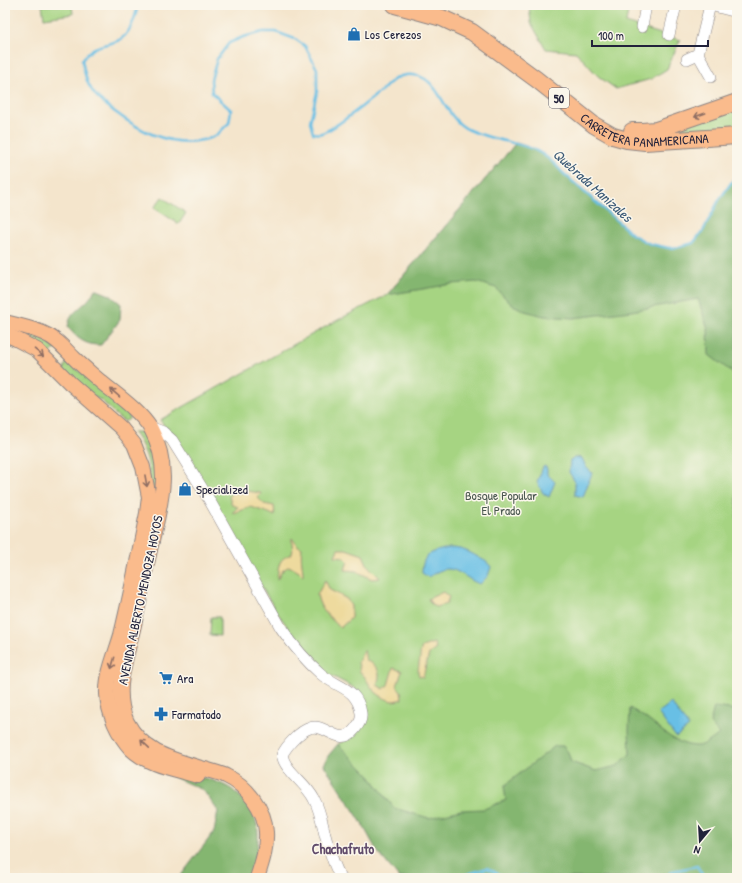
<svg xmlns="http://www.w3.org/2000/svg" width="742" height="883" font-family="'Patrick Hand',sans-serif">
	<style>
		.green { fill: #a6d482; stroke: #647b5e }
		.forest { fill: #84b670; stroke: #536c56 }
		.sand { fill: #eeda9e; stroke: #887e6c }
		.water { fill: #68bfe5; stroke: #457090 }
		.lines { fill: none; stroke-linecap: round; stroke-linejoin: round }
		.stream { stroke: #68bfe5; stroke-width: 2.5 }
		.minor-casing { stroke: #8b8484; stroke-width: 12 }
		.major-casing { stroke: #8b8484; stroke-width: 16 }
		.highway-casing { stroke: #8b8484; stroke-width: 18 }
		.minor { stroke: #fff; stroke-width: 11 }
		.major { stroke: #fabb8c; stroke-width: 14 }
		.highway { stroke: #fabb8c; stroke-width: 16 }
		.oneway { stroke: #8e6e64 }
		.labels { text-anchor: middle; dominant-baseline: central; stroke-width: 3; stroke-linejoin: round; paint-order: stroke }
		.shield { fill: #fbf7ec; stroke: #636270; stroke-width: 1 }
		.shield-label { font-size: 12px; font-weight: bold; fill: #22223b }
		.poi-label { font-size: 13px; fill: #22223b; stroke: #fbf7ec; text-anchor: start }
		.street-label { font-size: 13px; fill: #22223b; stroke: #fbf7ec }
		.park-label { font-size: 13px; fill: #4a5750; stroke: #fbf7ec }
		.water-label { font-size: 14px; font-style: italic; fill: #3a5976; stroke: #fbf7ec }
		.neighbourhood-label { font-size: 14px; font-weight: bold; fill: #614c6b; stroke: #fbf7ec }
	</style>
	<rect width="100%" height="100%" fill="#fbf7ec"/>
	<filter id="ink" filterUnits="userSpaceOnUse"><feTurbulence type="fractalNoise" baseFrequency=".025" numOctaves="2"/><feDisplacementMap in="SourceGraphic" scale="8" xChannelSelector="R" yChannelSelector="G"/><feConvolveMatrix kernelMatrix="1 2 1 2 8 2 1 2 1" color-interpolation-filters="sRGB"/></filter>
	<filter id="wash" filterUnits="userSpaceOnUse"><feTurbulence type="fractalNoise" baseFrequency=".012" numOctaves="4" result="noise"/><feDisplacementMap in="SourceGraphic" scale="16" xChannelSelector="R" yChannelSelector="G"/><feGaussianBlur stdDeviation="0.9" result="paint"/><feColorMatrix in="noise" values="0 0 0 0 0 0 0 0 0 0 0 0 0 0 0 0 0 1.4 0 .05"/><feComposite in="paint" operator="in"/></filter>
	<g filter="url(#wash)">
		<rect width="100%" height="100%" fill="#f4e5cc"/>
		<g class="green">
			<polygon points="42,5 72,5 73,14 44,18"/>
			<polygon points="529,5 629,5 626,23 680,40 667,69 651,79 616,89 598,76 576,52 546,49 531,23"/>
			<polygon points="737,107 737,132 646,135"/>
			<path d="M516 143C537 149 549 156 563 173L633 235 650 244 669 248 680 247 693 243 703 231 719 200 731 183 737 177V878H530L394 808 369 775 338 744 355 735 362 699 353 687 326 673 306 652 276 611 171 435 160 420 334 322 387 295Z"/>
			<polygon points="162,197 186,213 179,224 154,208"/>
			<path d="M13 331 35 334 57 349 53 350 48 357C37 344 30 337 13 331Z"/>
			<polygon points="67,362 105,391 129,415 129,419 126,421 124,421 118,417 101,400 91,396 63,370"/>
			<path d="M148 429 153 441 158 485 149 513C149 483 154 457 133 432H144Z"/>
			<polygon points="211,617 220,617 220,636 210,635"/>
		</g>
		<g class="forest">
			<path d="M516 143C537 149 549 156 563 173L633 235 650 244 669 248 680 247 693 243 703 231 719 200 731 183 737 177V376L709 355 708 329 698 299 631 311 573 318 544 316 525 311 511 304 496 288 476 282 452 284 387 295Z"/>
			<path d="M95 289 110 295 121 304 120 320 101 345C86 346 76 338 68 327 69 313 80 309 88 300 91 297 93 293 95 289Z"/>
			<path d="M714 707 737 710V878H399L377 851 360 820 324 765 328 756 338 744 369 775 394 808 429 818 461 810 484 809 506 800 504 786 555 746H563L568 752 571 762 596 771 617 766 630 754 629 730 630 708C636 712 643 716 648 720 662 730 676 745 695 746 703 747 713 739 719 734L710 723Z"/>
			<path d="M171 776C180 776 190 776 198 777 208 778 228 785 235 792 247 801 258 818 258 833 259 848 254 864 249 878H179L214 832 218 811 203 790Z"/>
		</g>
		<g class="sand">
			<polygon points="232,491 239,493 247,491 261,493 258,498 264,504 274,506 275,516 269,513 251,507 231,514 238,507 232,505 229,497"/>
			<path d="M292 538 297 545 302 548C300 558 303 566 303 576L299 572 289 566 282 571 277 580C279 566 277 559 292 554 294 548 291 544 292 538Z"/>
			<polygon points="338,549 346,549 363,555 368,566 380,578 372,579 356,571 345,570 348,561 344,557 335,556"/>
			<path d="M325 580 330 590 338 594 347 599 351 606V618L340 628C329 615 321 613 317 595Z"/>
			<polygon points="443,592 449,597 446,604 437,607 433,606 428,599"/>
			<path d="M434 643 436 649 429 654 423 677 419 676C417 669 419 669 419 663 421 656 419 654 422 647Z"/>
			<path d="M364 650 366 661C372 662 379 668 379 675 379 678 378 682 377 685L384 689 388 685 393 668 402 671 397 686 401 691 402 699C399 700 395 701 392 701 384 699 373 692 369 684 366 679 365 676 360 672L358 662Z"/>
		</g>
		<g class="water">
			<polygon points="575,457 582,458 586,467 592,473 583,497 575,495 575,482 569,472 570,460"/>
			<polygon points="545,466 547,469 547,474 555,482 549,497 543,493 537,482 543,467"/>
			<path d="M449 548C461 548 468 551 478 557 484 561 486 560 491 567L488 576 480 584C468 581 456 565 442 570 437 571 433 575 428 577L422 573C422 553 432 552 449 548Z"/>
			<polygon points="671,703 689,727 676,737 658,713"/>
		</g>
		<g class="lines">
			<g class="stream">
				<path d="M138 5C135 18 130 36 117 41 100 47 94 44 82 60 84 70 85 80 91 89 96 98 107 106 115 112 139 130 166 145 197 141 203 140 210 139 215 136 220 133 224 127 229 123L231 110 212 93 211 80 217 59 229 43 243 37 263 32H276L295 39 305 46 317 69V92L310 122 313 133C315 133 319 134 322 133 336 128 369 101 381 91 389 84 395 76 406 75 439 72 440 109 461 125 467 130 476 133 483 135 518 147 536 141 563 173L633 235 650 244 669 248 680 247 693 243 703 231 719 200 731 183 737 177"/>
				<polyline points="463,878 465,875 487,868 506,878"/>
				<polyline points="510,878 526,876 530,878"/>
				<polyline points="664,878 673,871 697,866 704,878"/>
			</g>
		</g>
	</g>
	<g filter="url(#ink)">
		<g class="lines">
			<g class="minor-casing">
				<g id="minor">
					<polyline points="710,5 698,54 711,77"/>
					<polyline points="710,5 737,12"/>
					<polyline points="642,27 646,5"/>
					<polyline points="669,35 676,5"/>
					<polyline points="687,59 698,54"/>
					<path d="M150 427 163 432 172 440 207 496 281 628C292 644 306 661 321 674 330 682 345 687 352 694 357 699 360 706 361 713 362 720 359 724 355 729 339 749 326 722 310 728 300 731 287 745 282 755 285 771 306 783 314 799 320 810 322 822 325 835 329 849 333 865 341 878"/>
				</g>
			</g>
			<g class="major-casing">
				<g id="major">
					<path d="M5 322C18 325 31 328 43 333 56 338 64 348 74 358 82 366 92 374 101 382 117 395 140 411 151 429 175 473 157 514 148 559 142 585 138 611 131 637 124 665 114 694 127 722 144 755 176 760 208 770 214 772 220 773 226 776 246 785 265 809 266 832 267 848 262 863 257 878"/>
					<path d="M5 334 16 339 37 350 70 383 121 428 134 444 143 467 149 497 147 513C139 553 131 594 121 635 116 653 106 674 107 694 108 713 118 735 131 749 149 766 175 769 198 776"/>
				</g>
			</g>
			<g class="highway-casing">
				<g id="highway">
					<path id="s1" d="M395 5 442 18 472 32 536 79 594 125 613 136 627 140 645 142 737 136"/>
					<polyline points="632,131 642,131 656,130 737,102"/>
				</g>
			</g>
			<use href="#minor" class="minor"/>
			<use href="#major" class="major"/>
			<use href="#highway" class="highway"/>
		</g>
		<defs><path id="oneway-shaft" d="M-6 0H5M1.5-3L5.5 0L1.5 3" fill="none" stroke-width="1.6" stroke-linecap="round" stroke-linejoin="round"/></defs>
		<g class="oneway">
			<use href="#oneway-shaft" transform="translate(700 115) rotate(160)"/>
			<use href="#oneway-shaft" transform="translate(39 353) rotate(40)"/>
			<use href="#oneway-shaft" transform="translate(115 393) rotate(-139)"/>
			<use href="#oneway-shaft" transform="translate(146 481) rotate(80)"/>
			<use href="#oneway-shaft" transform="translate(113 663) rotate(106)"/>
			<use href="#oneway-shaft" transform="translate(145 744) rotate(-136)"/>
		</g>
	</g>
	<defs>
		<g id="shop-bare" transform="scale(1.08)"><path d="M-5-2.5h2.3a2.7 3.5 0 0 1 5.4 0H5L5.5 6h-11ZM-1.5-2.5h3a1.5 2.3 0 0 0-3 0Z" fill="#1f6fb2" stroke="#fbf7ec" stroke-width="2.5" paint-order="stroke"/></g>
		<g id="supermarket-bare" transform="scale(1.08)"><path d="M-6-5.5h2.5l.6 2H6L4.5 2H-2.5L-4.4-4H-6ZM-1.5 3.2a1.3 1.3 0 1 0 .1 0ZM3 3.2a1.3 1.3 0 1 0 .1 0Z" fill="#1f6fb2" stroke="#fbf7ec" stroke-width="2.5" paint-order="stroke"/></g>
		<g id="pharmacy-bare" transform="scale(1.08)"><path d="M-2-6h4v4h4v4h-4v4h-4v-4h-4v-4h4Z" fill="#1f6fb2" stroke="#fbf7ec" stroke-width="2.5" paint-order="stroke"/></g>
	</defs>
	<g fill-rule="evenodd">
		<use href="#shop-bare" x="354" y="34"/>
		<use href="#shop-bare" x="185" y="489"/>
		<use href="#supermarket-bare" x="166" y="678"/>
		<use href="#pharmacy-bare" x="161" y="714"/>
	</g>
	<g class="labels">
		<rect class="shield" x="549" y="88" width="20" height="20" rx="3"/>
		<g class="shield-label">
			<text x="559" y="98">50</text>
		</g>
		<g class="poi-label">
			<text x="365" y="34">Los Cerezos</text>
			<text x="196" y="489">Specialized</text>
			<text x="177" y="678">Ara</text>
			<text x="172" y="714">Farmatodo</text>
		</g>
		<g class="street-label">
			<text stroke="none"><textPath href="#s1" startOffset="287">CARRETERA PANAMERICANA</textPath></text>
			<text transform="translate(140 600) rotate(-78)">AVENIDA ALBERTO MENDOZA HOYOS</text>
		</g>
		<g class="park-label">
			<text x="501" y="495">Bosque Popular<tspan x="501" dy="15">El Prado</tspan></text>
		</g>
		<g class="water-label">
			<text transform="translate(593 185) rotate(42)">Quebrada Manizales</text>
		</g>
		<g class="neighbourhood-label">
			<text x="343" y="848">Chachafruto</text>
		</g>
	</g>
	<rect width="742" height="883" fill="none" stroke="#fbf7ec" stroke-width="20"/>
	<g transform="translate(700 841) rotate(198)" stroke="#fbf7ec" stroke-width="3" paint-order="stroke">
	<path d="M0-3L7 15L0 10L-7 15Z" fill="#22223b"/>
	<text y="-6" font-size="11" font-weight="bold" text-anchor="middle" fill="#22223b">N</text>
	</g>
	<path d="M592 40v6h116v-6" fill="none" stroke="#22223b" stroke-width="2"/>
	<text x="598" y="40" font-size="12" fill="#22223b" stroke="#fbf7ec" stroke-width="3" paint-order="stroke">100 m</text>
</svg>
